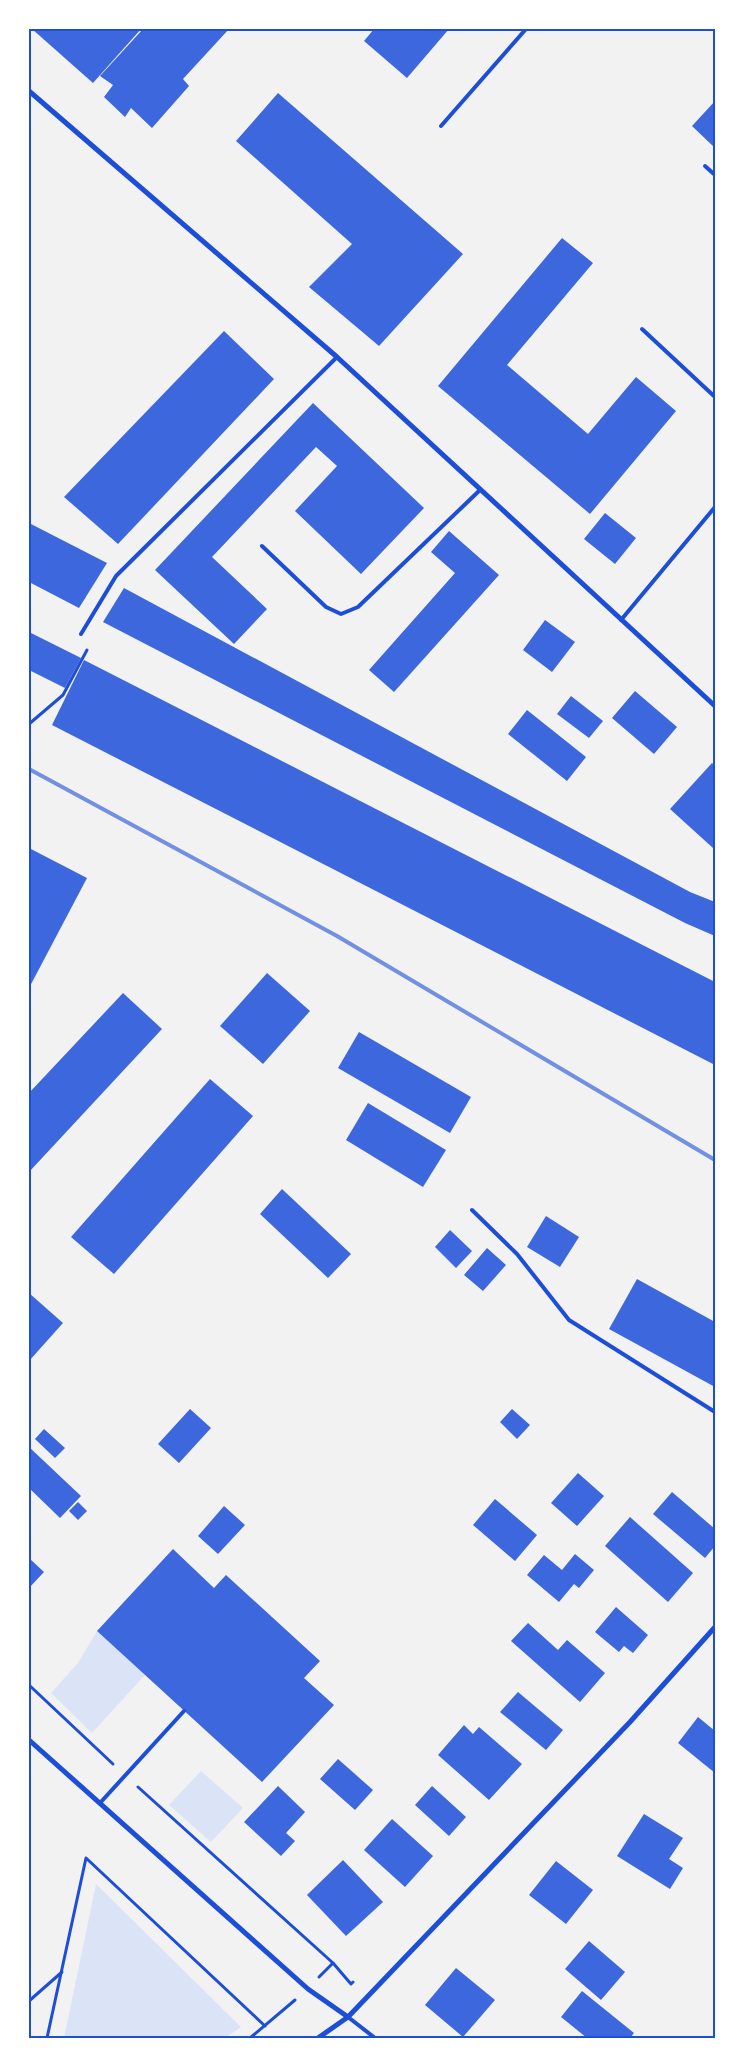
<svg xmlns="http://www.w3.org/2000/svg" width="744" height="2067" font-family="'Roboto Serif',serif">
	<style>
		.green { fill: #dbe4f7 }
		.building { fill: #3d67dc }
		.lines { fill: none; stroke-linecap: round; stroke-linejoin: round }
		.path { stroke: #1d4ed8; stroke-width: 3 }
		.service { stroke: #1d4ed8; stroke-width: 4 }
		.minor { stroke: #1d4ed8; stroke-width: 5 }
		.rail { stroke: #7290e2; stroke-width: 4 }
		.neatline { fill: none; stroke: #1d4ed8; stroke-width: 2 }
	</style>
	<rect width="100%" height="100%" fill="#f2f2f2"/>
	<g class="green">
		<polygon points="97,1631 145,1675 92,1733 51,1693 78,1663"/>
		<polygon points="201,1771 243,1808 211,1842 169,1805"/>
		<polygon points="96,1884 241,2027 225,2038 64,2038"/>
	</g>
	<g class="building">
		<polygon points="32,29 141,29 93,83"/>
		<polygon points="143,29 229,29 183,79 189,86 152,128 131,108 125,117 104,97 113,85 100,76"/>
		<polygon points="374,29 449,29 407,78 364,41"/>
		<polygon points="278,93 463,254 379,346 309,287 352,244 236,141"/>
		<polygon points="715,101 715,148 692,126"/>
		<polygon points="562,238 593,263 507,365 588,434 636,377 676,411 590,514 438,386"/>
		<polygon points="224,331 274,379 118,544 64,497"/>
		<polygon points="313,403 424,508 361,574 295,511 337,466 316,447 212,557 267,609 234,644 155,570"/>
		<polygon points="605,513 636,538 615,564 584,539"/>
		<polygon points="29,523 107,563 79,608 29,582"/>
		<polygon points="449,531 499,575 394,692 369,670 455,573 431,552"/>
		<polygon points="124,588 690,892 715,902 715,936 685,923 103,622"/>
		<polygon points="545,620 575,642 552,672 523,650"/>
		<polygon points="29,632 81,658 65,688 29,670"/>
		<polygon points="84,660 715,982 715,1065 52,725"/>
		<polygon points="635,691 677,727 654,754 612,718"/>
		<polygon points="571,696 603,721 589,738 557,714"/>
		<polygon points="527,710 586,757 567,781 508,734"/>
		<polygon points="712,763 715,766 715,845 713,848 670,809"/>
		<polygon points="29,848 87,878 29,988"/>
		<polygon points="267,973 310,1011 263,1064 220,1026"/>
		<polygon points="123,993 162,1029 29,1172 29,1093"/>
		<polygon points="359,1032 471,1097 450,1133 338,1068"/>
		<polygon points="210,1079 253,1116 114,1274 71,1237"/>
		<polygon points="368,1103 446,1150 423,1187 346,1140"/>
		<polygon points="282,1189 351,1254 328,1278 260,1214"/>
		<polygon points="546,1216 579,1237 560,1267 527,1247"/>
		<polygon points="450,1230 472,1251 456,1268 435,1247"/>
		<polygon points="487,1248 506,1265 483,1291 464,1275"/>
		<polygon points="637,1279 715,1322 715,1387 609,1329"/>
		<polygon points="29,1293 63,1323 29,1361"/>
		<polygon points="190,1409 211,1428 179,1463 158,1444"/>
		<polygon points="512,1409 530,1425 517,1439 500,1422"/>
		<polygon points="44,1429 65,1448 55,1458 35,1439"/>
		<polygon points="29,1447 81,1496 60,1518 29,1488"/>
		<polygon points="578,1473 604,1496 577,1526 551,1503"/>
		<polygon points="672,1492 715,1529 715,1546 705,1558 653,1514"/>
		<polygon points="495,1499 537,1535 515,1561 473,1525"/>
		<polygon points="78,1502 87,1511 78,1520 69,1511"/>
		<polygon points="224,1506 245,1525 218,1554 198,1536"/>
		<polygon points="630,1517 693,1573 668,1602 605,1546"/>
		<polygon points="173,1549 214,1588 226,1575 320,1661 304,1678 334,1705 262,1782 97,1631"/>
		<polygon points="575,1554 594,1570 579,1588 574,1584 559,1602 527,1575 544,1555 562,1570"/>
		<polygon points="29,1558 44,1572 29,1588"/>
		<polygon points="616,1607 648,1635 633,1653 624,1646 619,1652 595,1632"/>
		<polygon points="528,1623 558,1650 567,1640 605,1673 580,1702 511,1641"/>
		<polygon points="518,1692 563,1730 546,1750 500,1712"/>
		<polygon points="698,1717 715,1731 715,1773 678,1743"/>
		<polygon points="464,1725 473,1734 479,1727 522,1764 489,1800 438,1755"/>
		<polygon points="338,1759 373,1790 355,1810 320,1779"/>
		<polygon points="278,1786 305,1812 286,1833 295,1841 281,1856 244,1822"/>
		<polygon points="432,1786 466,1817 449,1836 415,1805"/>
		<polygon points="644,1814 683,1838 669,1859 683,1868 670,1889 617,1856"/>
		<polygon points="392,1819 433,1856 405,1887 364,1850"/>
		<polygon points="343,1860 383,1902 346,1936 307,1895"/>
		<polygon points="556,1861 593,1890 566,1924 529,1895"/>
		<polygon points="589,1941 625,1972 601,2000 565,1969"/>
		<polygon points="456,1968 495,2000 463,2037 425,2005"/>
		<polygon points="582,1991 634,2033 630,2038 587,2038 561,2017"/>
	</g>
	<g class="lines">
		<g class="path">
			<polyline points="29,724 63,695 87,650"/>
			<polyline points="29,1685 113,1764"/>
			<polyline points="138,1787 333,1963 351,1984 353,1982"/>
			<polyline points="319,1977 333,1963"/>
			<polyline points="29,2001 62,1972"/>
			<polyline points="47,2038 86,1858 265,2026"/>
			<polyline points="250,2038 295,2000"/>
		</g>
		<g class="service">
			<polyline points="441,126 526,29"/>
			<polyline points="705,166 715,175"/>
			<polyline points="642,329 715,397"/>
			<polyline points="262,546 326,607 341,614 358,607 480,490"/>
			<polyline points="621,620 715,507"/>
			<polyline points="81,634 116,576 337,357"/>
			<polyline points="472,1210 517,1254 569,1320 715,1412"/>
			<polyline points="100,1803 184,1711"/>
			<polyline points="348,2017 375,2038"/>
		</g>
		<g class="minor">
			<polyline points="29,91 337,357 715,706"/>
			<polyline points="29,1740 308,1989 348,2017"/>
			<polyline points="318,2038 348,2017 630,1722 715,1627"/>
		</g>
		<polyline class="rail" points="29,769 337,936 715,1160"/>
	</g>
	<rect width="744" height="2067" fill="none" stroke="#ffffff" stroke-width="60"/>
	<rect x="30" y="30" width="684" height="2007" class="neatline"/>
</svg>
